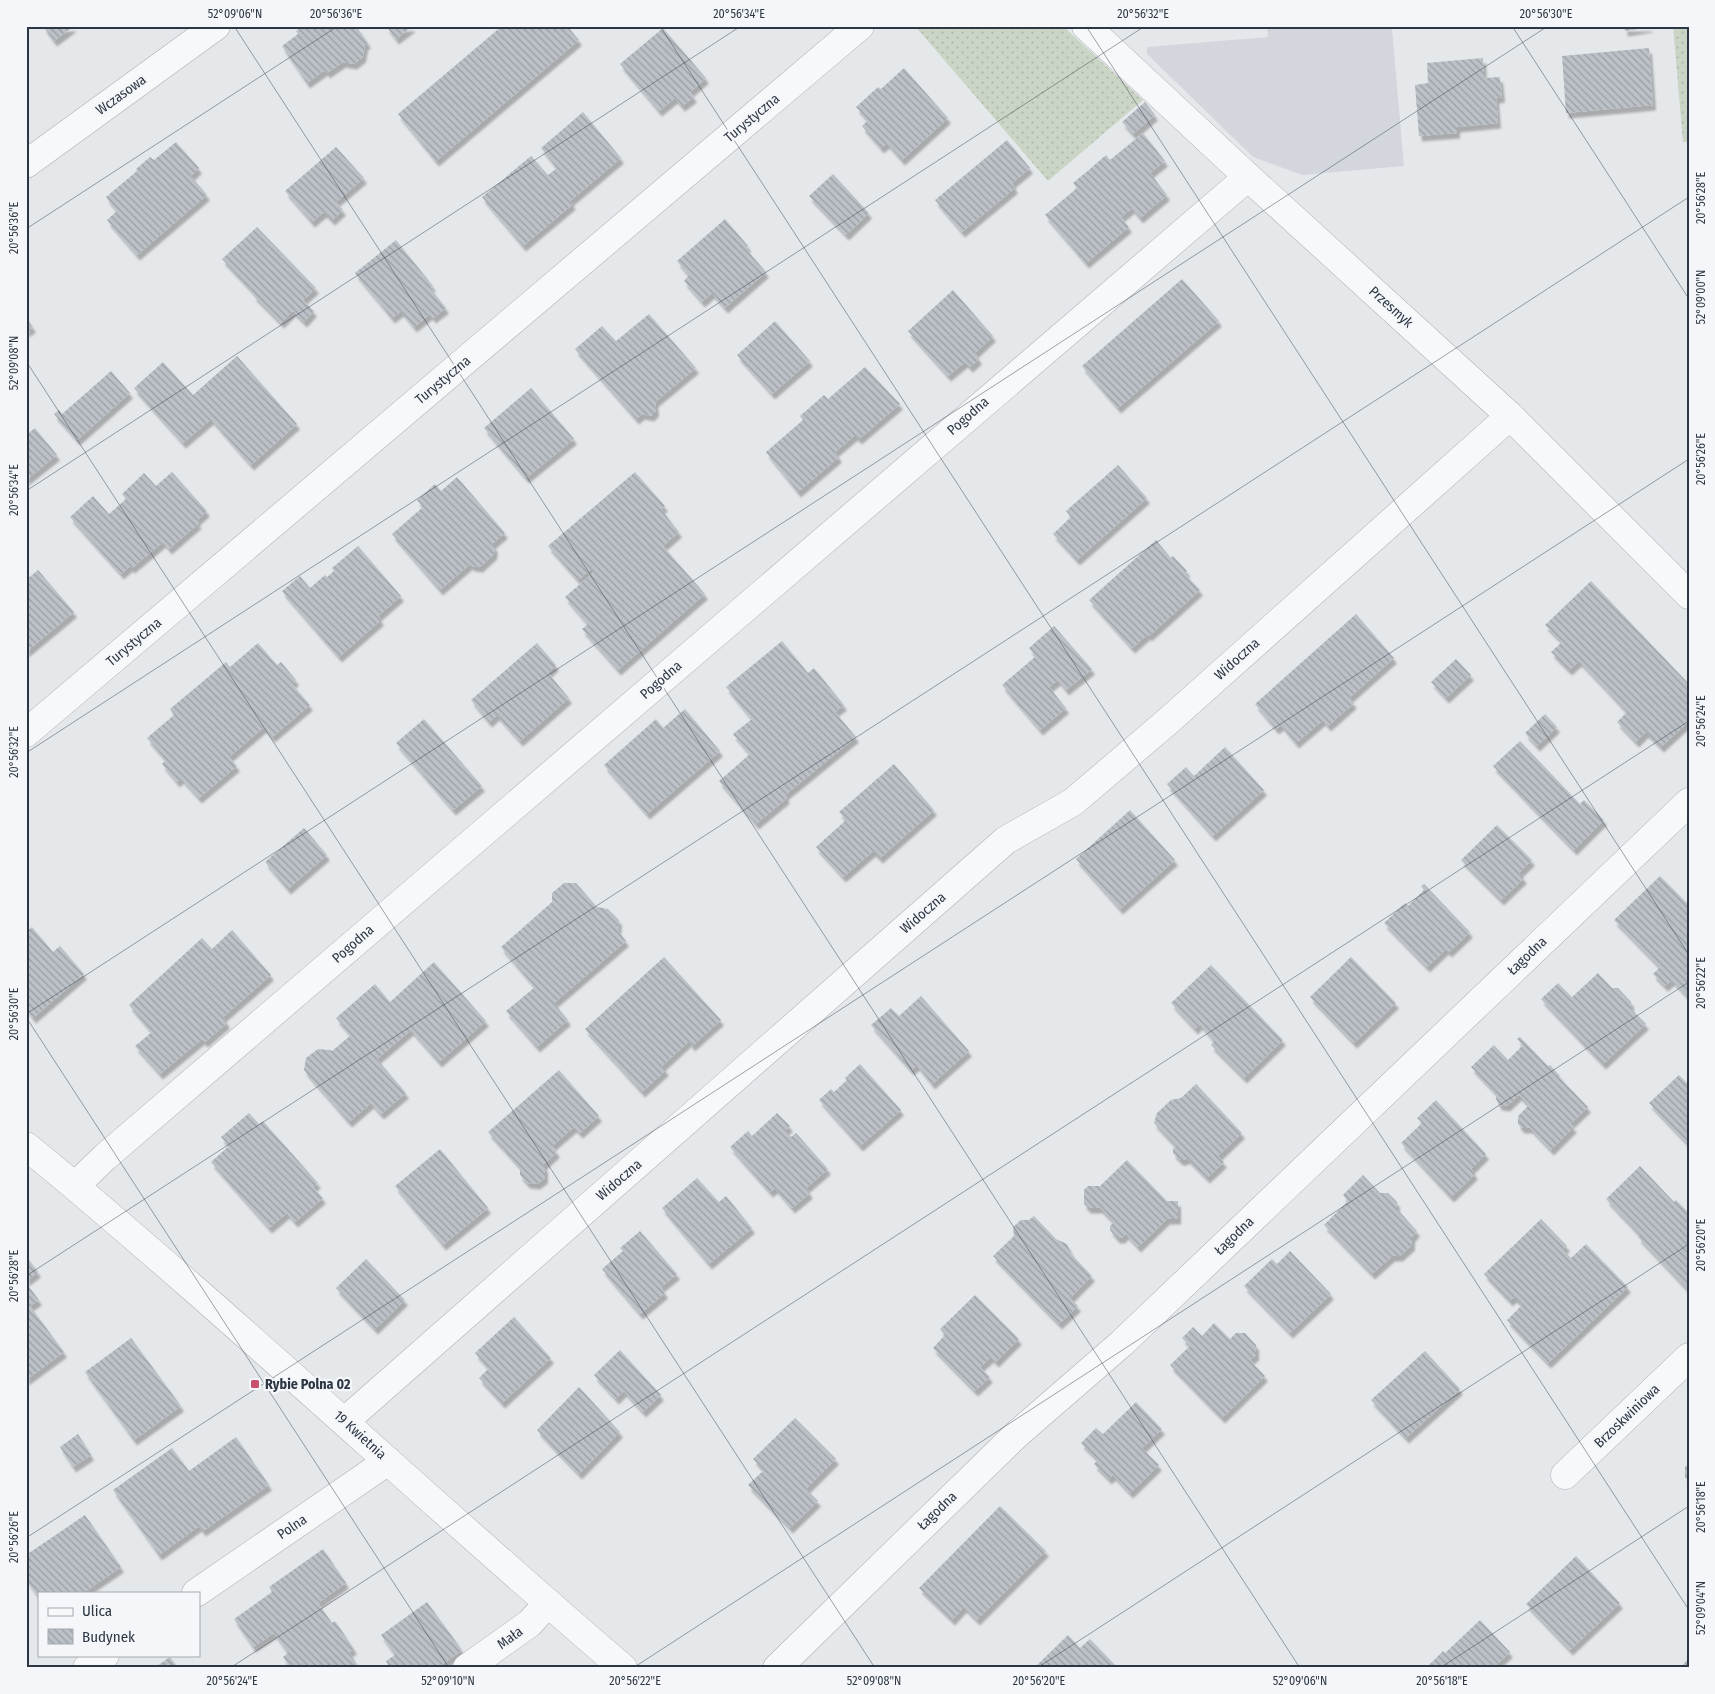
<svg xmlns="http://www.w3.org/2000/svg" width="1715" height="1694" font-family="'Fira Sans Condensed',sans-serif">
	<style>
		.built { fill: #d3d7dd }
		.grass { fill: url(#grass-dots) }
		.building { fill: url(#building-back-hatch); filter: url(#shadow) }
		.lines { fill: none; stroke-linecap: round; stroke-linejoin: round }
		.minor-casing { stroke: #aaafb5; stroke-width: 29 }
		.minor { stroke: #f7f8fa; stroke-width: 28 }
		.ticks { fill: none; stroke: #2d3743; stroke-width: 1; stroke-opacity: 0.45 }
		.poi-dot { fill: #c8526d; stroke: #f4f6f9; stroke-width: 2 }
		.labels { text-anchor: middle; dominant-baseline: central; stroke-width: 4.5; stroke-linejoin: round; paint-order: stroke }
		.street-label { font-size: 14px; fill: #2d3743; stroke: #f4f6f9 }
		.poi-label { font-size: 14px; font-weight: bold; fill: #2d3743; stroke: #f4f6f9; text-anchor: start }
		.neatline { fill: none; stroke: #2d3743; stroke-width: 2 }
		.ticks-label { font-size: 12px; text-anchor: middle; fill: #2d3743 }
	</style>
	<defs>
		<pattern id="grass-dots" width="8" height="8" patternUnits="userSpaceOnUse" patternTransform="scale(1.25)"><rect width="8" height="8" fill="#cbd5c6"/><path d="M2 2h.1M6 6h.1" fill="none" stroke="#afb7ab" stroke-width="1.8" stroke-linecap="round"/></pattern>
		<pattern id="building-back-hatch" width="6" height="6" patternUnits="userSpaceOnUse" patternTransform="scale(1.25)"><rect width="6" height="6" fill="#bcc1c8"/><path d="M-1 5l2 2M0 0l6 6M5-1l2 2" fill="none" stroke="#999ea4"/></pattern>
		<filter id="shadow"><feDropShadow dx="3" dy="5.5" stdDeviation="1" flood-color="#0004"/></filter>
	</defs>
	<rect width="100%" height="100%" fill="#e5e8eb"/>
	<polygon class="built" points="1267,26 1404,26 1392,28 1404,166 1302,175 1253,157 1147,54 1147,47 1268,37"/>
	<g class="grass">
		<polygon points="915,26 1063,26 1143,100 1048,181"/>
		<polygon points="1673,26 1689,26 1689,142 1683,142"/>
	</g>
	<g class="building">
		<polygon points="43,26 74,26 54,41"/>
		<polygon points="303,26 356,26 368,43 365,45 363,57 354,64 343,62 327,73 325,70 307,83 282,46 298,34 296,31"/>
		<polygon points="386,26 413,26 396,39"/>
		<polygon points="502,26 567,26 579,40 436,161 398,114"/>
		<polygon points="1624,26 1650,26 1650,27 1625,31"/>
		<polygon points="663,28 706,78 690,92 694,97 682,106 675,98 659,111 620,64"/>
		<polygon points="1649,48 1653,105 1566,113 1562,56"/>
		<polygon points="1483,58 1484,78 1500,77 1502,97 1496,98 1498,123 1457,127 1457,133 1419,136 1415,85 1428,83 1427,63"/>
		<polygon points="904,68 948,118 902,160 887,143 881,148 862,126 868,120 856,107 878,87 881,89"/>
		<polygon points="1145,102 1155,115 1133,134 1122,122"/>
		<polygon points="583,112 621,158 570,201 573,204 523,246 482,197 531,156 548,175 557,168 541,148"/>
		<polygon points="1143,133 1165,161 1150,173 1167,195 1140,218 1132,208 1121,217 1129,227 1086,263 1045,215 1077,188 1073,183 1090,169 1106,155 1110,160"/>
		<polygon points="1007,140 1030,168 1012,183 1015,188 962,232 935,200"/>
		<polygon points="176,142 199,168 191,176 207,195 137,255 107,220 117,211 106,197 137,171 136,169 150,157 154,160"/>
		<polygon points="336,147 364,178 336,202 343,210 332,220 324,212 312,222 285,191"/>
		<polygon points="833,174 869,213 846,235 809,196"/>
		<polygon points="725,219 748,246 746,249 766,272 725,308 712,293 702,302 684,281 689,275 677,261"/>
		<polygon points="257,227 316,288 303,300 314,311 304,322 293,311 281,323 253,295 255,294 222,259"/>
		<polygon points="396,240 433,286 430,288 446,308 433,318 430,314 414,327 401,311 392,318 355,273"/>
		<polygon points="1182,279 1219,321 1118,408 1082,366"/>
		<polygon points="953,290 993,336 975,353 979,359 970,367 965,362 948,376 908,331"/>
		<polygon points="649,314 696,368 655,402 656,411 651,416 642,414 636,419 575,349 602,326 616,341"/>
		<polygon points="26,318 33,327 26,332"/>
		<polygon points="775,321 810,361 772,394 737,355"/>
		<polygon points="237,356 297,424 251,465 211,419 183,443 134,388 163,362 193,395"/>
		<polygon points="865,367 900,404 859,439 855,435 835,452 839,457 798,492 766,452 803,420 800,416 824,395 828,399"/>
		<polygon points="111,371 130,393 77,440 54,414 59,410 62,414"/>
		<polygon points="531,388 574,439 526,478 484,428"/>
		<polygon points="35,428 57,455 26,480 26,435"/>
		<polygon points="1118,465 1147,498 1077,560 1053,534 1071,517 1066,511"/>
		<polygon points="172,472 207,511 196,521 199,523 169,549 163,542 132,568 130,566 121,574 70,517 93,496 109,514 126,499 122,494 144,473 156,486"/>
		<polygon points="635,472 665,506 661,509 679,532 663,546 705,594 618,670 582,629 588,624 565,597 594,572 591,569 578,580 548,546"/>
		<polygon points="457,477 505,533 492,544 495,547 494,554 480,567 472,566 470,564 440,590 392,534 423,507 417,500 435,484 441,491"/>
		<polygon points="1156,540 1171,558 1173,556 1187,571 1185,574 1200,590 1149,636 1148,634 1132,648 1089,600"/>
		<polygon points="358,546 401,596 378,616 381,620 339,657 282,591 300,576 310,588 325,575 327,577 334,571 332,568"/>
		<polygon points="38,570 74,612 26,652 26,580"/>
		<polygon points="1591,581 1689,684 1689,721 1661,747 1646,732 1636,742 1617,722 1627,712 1603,686 1579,661 1569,670 1551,652 1562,642 1545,625"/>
		<polygon points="1356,614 1394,658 1349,698 1354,703 1328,726 1323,720 1296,743 1281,725 1276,729 1255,704"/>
		<polygon points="1054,626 1092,669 1066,690 1058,680 1049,687 1066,708 1040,730 1002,685 1036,656 1029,648"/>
		<polygon points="782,641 808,673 814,668 844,705 835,712 856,737 785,795 787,798 756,824 719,781 750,754 733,734 752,719 726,687"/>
		<polygon points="258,643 277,665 281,662 296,680 292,684 310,705 272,737 264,727 229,757 237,766 199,798 181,778 177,782 162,764 166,760 147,738 174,715 170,709 226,662 230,667"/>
		<polygon points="537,643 556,665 548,673 569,698 520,741 497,715 489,722 471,700"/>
		<polygon points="1456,659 1471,675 1446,698 1431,682"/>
		<polygon points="685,709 720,751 647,814 604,765 656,719 663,728"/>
		<polygon points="1545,714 1557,727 1537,746 1525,733"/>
		<polygon points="424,719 482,786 453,810 396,743"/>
		<polygon points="1520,741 1580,804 1584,800 1604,820 1574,850 1493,766"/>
		<polygon points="1225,747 1264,790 1213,836 1167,784 1186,767 1194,776"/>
		<polygon points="894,764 934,810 880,858 873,851 843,877 816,847 846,820 839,812"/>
		<polygon points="1130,810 1175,860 1120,909 1076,859"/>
		<polygon points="1497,825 1532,860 1519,873 1524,878 1501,900 1461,860"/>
		<polygon points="304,828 327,855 288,889 265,862"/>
		<polygon points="1660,876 1689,905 1689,998 1672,980 1665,986 1653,974 1660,967 1614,920"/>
		<polygon points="564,883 576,883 597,907 608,909 619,920 618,931 626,941 554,1003 568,1020 537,1047 506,1011 535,987 501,947 552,902 552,893"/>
		<polygon points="1424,884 1470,932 1449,952 1446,949 1427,967 1384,923 1405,903 1408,906 1424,890 1421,886"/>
		<polygon points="32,927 53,952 60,946 84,974 33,1018 26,1009 26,932"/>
		<polygon points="232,930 271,975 223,1017 227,1023 205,1042 202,1039 160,1074 135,1046 152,1032 129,1005 202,938 212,949"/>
		<polygon points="664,957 721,1020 692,1046 689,1041 662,1066 666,1070 642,1092 585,1029"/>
		<polygon points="1351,957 1396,1003 1354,1043 1310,997"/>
		<polygon points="434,962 486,1021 439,1062 411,1030 377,1059 406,1093 381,1114 371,1103 349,1122 304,1070 306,1058 318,1049 330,1050 332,1051 351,1035 336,1018 375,984 390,1002"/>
		<polygon points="1211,965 1283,1040 1244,1078 1211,1045 1214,1041 1200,1024 1195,1029 1171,1003"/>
		<polygon points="1598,973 1612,988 1618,988 1631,1002 1631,1009 1646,1024 1603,1064 1541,999 1558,983 1572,997"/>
		<polygon points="921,996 969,1051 932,1084 917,1065 911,1070 871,1025 891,1008 899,1016"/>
		<polygon points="1520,1037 1548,1066 1550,1065 1560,1076 1559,1077 1588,1107 1570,1124 1574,1127 1551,1150 1530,1128 1522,1128 1518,1124 1518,1116 1529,1105 1519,1095 1507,1106 1499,1105 1496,1099 1496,1093 1471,1067 1494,1045 1508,1060 1523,1045 1517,1039"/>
		<polygon points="860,1064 901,1110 860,1146 819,1100 831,1089 834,1092 847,1080 845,1078"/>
		<polygon points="559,1070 599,1116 580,1133 574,1127 552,1146 557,1152 543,1165 545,1167 545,1178 537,1184 527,1183 520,1175 520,1167 488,1132"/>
		<polygon points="1679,1075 1689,1085 1689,1145 1649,1103"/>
		<polygon points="1196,1084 1242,1133 1218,1156 1224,1162 1207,1178 1187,1158 1184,1160 1180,1160 1173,1153 1173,1149 1176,1146 1154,1123 1157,1113 1171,1100 1181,1098"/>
		<polygon points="1436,1100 1486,1154 1471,1169 1475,1174 1451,1197 1401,1143 1422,1123 1417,1118"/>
		<polygon points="249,1113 259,1124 263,1121 318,1183 313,1187 323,1198 295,1222 287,1213 269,1228 211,1162 229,1146 221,1137"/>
		<polygon points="777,1113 790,1126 785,1131 791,1137 796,1133 828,1169 806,1188 810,1193 792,1208 775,1188 770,1192 730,1147 748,1131 752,1136"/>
		<polygon points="440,1149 488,1208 443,1245 395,1186"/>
		<polygon points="1127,1160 1167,1201 1178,1201 1178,1219 1167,1219 1138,1247 1126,1234 1122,1238 1117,1238 1110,1230 1110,1226 1114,1222 1100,1208 1088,1208 1084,1204 1084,1190 1088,1186 1100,1186"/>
		<polygon points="1640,1166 1674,1202 1676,1200 1689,1213 1689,1291 1638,1237 1640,1235 1606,1199"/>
		<polygon points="1363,1175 1380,1193 1388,1193 1397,1202 1397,1209 1417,1231 1412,1237 1412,1245 1400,1256 1392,1256 1372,1274 1324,1225 1348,1201 1343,1195"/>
		<polygon points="697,1178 719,1202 726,1196 752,1228 709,1264 662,1208"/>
		<polygon points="1034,1216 1056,1239 1067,1244 1072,1255 1092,1276 1070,1298 1078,1306 1059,1324 993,1256 1014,1236 1013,1227 1021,1220 1029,1220"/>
		<polygon points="1541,1219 1567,1246 1563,1250 1571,1258 1586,1244 1628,1287 1548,1363 1507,1320 1522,1305 1514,1297 1510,1301 1484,1274"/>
		<polygon points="640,1231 677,1274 661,1287 665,1293 640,1314 602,1269 623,1251 620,1248"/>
		<polygon points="1290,1251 1331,1294 1290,1333 1244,1286 1272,1259 1277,1264"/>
		<polygon points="26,1256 38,1272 26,1281"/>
		<polygon points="366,1259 405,1300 375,1329 336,1288"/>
		<polygon points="26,1283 39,1300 30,1306 64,1352 26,1380"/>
		<polygon points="975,1295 1019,1339 996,1362 991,1357 980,1367 990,1377 975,1391 933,1348 945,1335 940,1329"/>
		<polygon points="514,1317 551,1358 502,1403 479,1378 489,1368 475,1353"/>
		<polygon points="1214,1323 1230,1339 1236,1333 1245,1333 1256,1345 1256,1355 1250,1360 1265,1376 1222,1418 1170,1365 1190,1346 1182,1338 1193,1327 1202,1336"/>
		<polygon points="131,1338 181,1406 134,1440 85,1372"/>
		<polygon points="620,1350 661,1395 643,1412 624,1391 616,1399 594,1375"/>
		<polygon points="1425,1351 1460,1389 1406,1438 1371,1400"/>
		<polygon points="579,1387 620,1432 579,1474 537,1430"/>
		<polygon points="1136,1402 1162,1429 1142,1448 1159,1465 1130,1493 1113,1475 1109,1479 1094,1464 1098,1460 1081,1443 1096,1428 1103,1434"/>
		<polygon points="795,1418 836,1459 806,1489 818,1501 790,1528 748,1485 764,1470 753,1459"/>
		<polygon points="78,1434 91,1455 73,1467 60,1447"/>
		<polygon points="236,1437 269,1485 203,1531 199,1526 159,1555 113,1490 172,1448 189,1471"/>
		<polygon points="1689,1464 1689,1482 1685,1477 1685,1467"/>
		<polygon points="1000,1506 1046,1551 977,1620 964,1607 952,1620 919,1588"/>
		<polygon points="85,1515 121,1567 83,1593 39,1593 39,1598 26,1579 26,1555"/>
		<polygon points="323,1549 346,1583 318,1603 332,1623 335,1621 354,1649 349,1652 359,1668 291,1668 283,1657 288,1653 274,1633 253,1647 234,1619 272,1592 269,1587"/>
		<polygon points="1576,1556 1620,1603 1570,1650 1526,1604"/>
		<polygon points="427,1602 462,1650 437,1668 390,1668 386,1661 395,1655 381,1635"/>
		<polygon points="1480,1620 1510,1652 1495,1666 1497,1668 1426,1668 1443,1651 1445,1653"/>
		<polygon points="1068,1635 1080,1648 1090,1639 1118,1668 1034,1668"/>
		<polygon points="170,1657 178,1668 154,1668"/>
		<polygon points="1688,1659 1689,1668 1680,1668"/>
	</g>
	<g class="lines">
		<g class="minor-casing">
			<g id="minor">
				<polyline points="1086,26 1248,177 1510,416 1689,595"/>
				<polyline points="26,164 216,26"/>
				<polyline points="26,733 860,26"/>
				<path d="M26 1146C83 1192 138 1240 193 1288 337 1414 478 1544 623 1668"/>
				<polyline points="76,1185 105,1157 1248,177"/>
				<polyline points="345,1421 1006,840 1073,802 1167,722 1510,416"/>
				<polyline points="1565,1475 1689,1357"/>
				<polyline points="196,1593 388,1461"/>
				<polyline points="87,1668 105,1655"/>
				<polyline points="467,1668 530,1623 548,1603"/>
				<polyline points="777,1668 1016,1435 1122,1343 1689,802"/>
			</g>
		</g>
		<use href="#minor" class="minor"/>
	</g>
	<path class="ticks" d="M234 26 1300 1668M660 26 1689 1610M1086 26 1689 955M1512 26 1689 299M26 229 338 26M26 361 875 1668M26 491 741 26M26 753 1145 26M26 1014 1548 26M26 1017 449 1668M26 1276 1689 197M26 1538 1689 459M230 1668 1689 721M633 1668 1689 982M1037 1668 1689 1244M1440 1668 1689 1506"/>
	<rect class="poi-dot" x="250" y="1379" width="10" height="10" rx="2.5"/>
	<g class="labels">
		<g class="street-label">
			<text transform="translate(121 95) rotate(-36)">Wczasowa</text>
			<text transform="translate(752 118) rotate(-40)">Turystyczna</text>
			<text transform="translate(1391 307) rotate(42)">Przesmyk</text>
			<text transform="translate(443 380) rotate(-40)">Turystyczna</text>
			<text transform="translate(968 416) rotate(-41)">Pogodna</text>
			<text transform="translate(134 642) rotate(-40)">Turystyczna</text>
			<text transform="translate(1237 659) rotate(-42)">Widoczna</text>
			<text transform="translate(661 680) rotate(-41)">Pogodna</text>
			<text transform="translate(923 913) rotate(-41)">Widoczna</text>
			<text transform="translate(353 944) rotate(-41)">Pogodna</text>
			<text transform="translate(1527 956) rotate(-44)">Łagodna</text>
			<text transform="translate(619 1180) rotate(-41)">Widoczna</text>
			<text transform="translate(1234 1236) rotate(-44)">Łagodna</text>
			<text transform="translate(1627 1416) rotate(-44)">Brzoskwiniowa</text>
			<text transform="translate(360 1435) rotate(42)">19 Kwietnia</text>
			<text transform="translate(937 1511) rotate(-44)">Łagodna</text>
			<text transform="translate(292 1527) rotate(-34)">Polna</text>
			<text transform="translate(510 1638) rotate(-36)">Mała</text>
		</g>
		<g class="poi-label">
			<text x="265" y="1384">Rybie Polna 02</text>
		</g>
	</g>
	<rect width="1715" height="1694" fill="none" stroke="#f4f6f9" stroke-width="55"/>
	<rect x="38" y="1592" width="162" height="65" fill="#f4f6f9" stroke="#a4aab0"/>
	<rect x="48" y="1608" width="25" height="8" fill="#f7f8fa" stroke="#a4aab0"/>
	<text x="82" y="1616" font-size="15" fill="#2d3743">Ulica</text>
	<rect x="48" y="1629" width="25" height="15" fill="url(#building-back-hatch)" stroke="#a4aab0"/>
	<text x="82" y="1642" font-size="15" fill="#2d3743">Budynek</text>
	<rect x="28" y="28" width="1660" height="1638" class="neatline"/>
	<g class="ticks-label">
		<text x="235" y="18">52°09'06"N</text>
		<text x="336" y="18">20°56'36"E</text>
		<text x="739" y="18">20°56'34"E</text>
		<text x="1143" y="18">20°56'32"E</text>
		<text x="1546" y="18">20°56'30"E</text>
		<text transform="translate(1701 198) rotate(-90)" y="4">20°56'28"E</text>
		<text transform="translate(14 228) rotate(-90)" y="4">20°56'36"E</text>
		<text transform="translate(1701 297) rotate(-90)" y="4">52°09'00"N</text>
		<text transform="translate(14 363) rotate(-90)" y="4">52°09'08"N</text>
		<text transform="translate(1701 459) rotate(-90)" y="4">20°56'26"E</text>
		<text transform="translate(14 490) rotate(-90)" y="4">20°56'34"E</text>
		<text transform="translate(1701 721) rotate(-90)" y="4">20°56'24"E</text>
		<text transform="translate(14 752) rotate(-90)" y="4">20°56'32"E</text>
		<text transform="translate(1701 983) rotate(-90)" y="4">20°56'22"E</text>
		<text transform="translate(14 1014) rotate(-90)" y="4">20°56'30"E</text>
		<text transform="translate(1701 1245) rotate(-90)" y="4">20°56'20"E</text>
		<text transform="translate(14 1276) rotate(-90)" y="4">20°56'28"E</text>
		<text transform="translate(1701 1507) rotate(-90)" y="4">20°56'18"E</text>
		<text transform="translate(14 1537) rotate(-90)" y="4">20°56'26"E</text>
		<text transform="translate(1701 1608) rotate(-90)" y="4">52°09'04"N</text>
		<text x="232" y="1685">20°56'24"E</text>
		<text x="448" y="1685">52°09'10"N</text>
		<text x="635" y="1685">20°56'22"E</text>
		<text x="874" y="1685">52°09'08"N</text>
		<text x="1039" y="1685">20°56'20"E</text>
		<text x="1300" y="1685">52°09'06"N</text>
		<text x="1442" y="1685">20°56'18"E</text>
	</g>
</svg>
